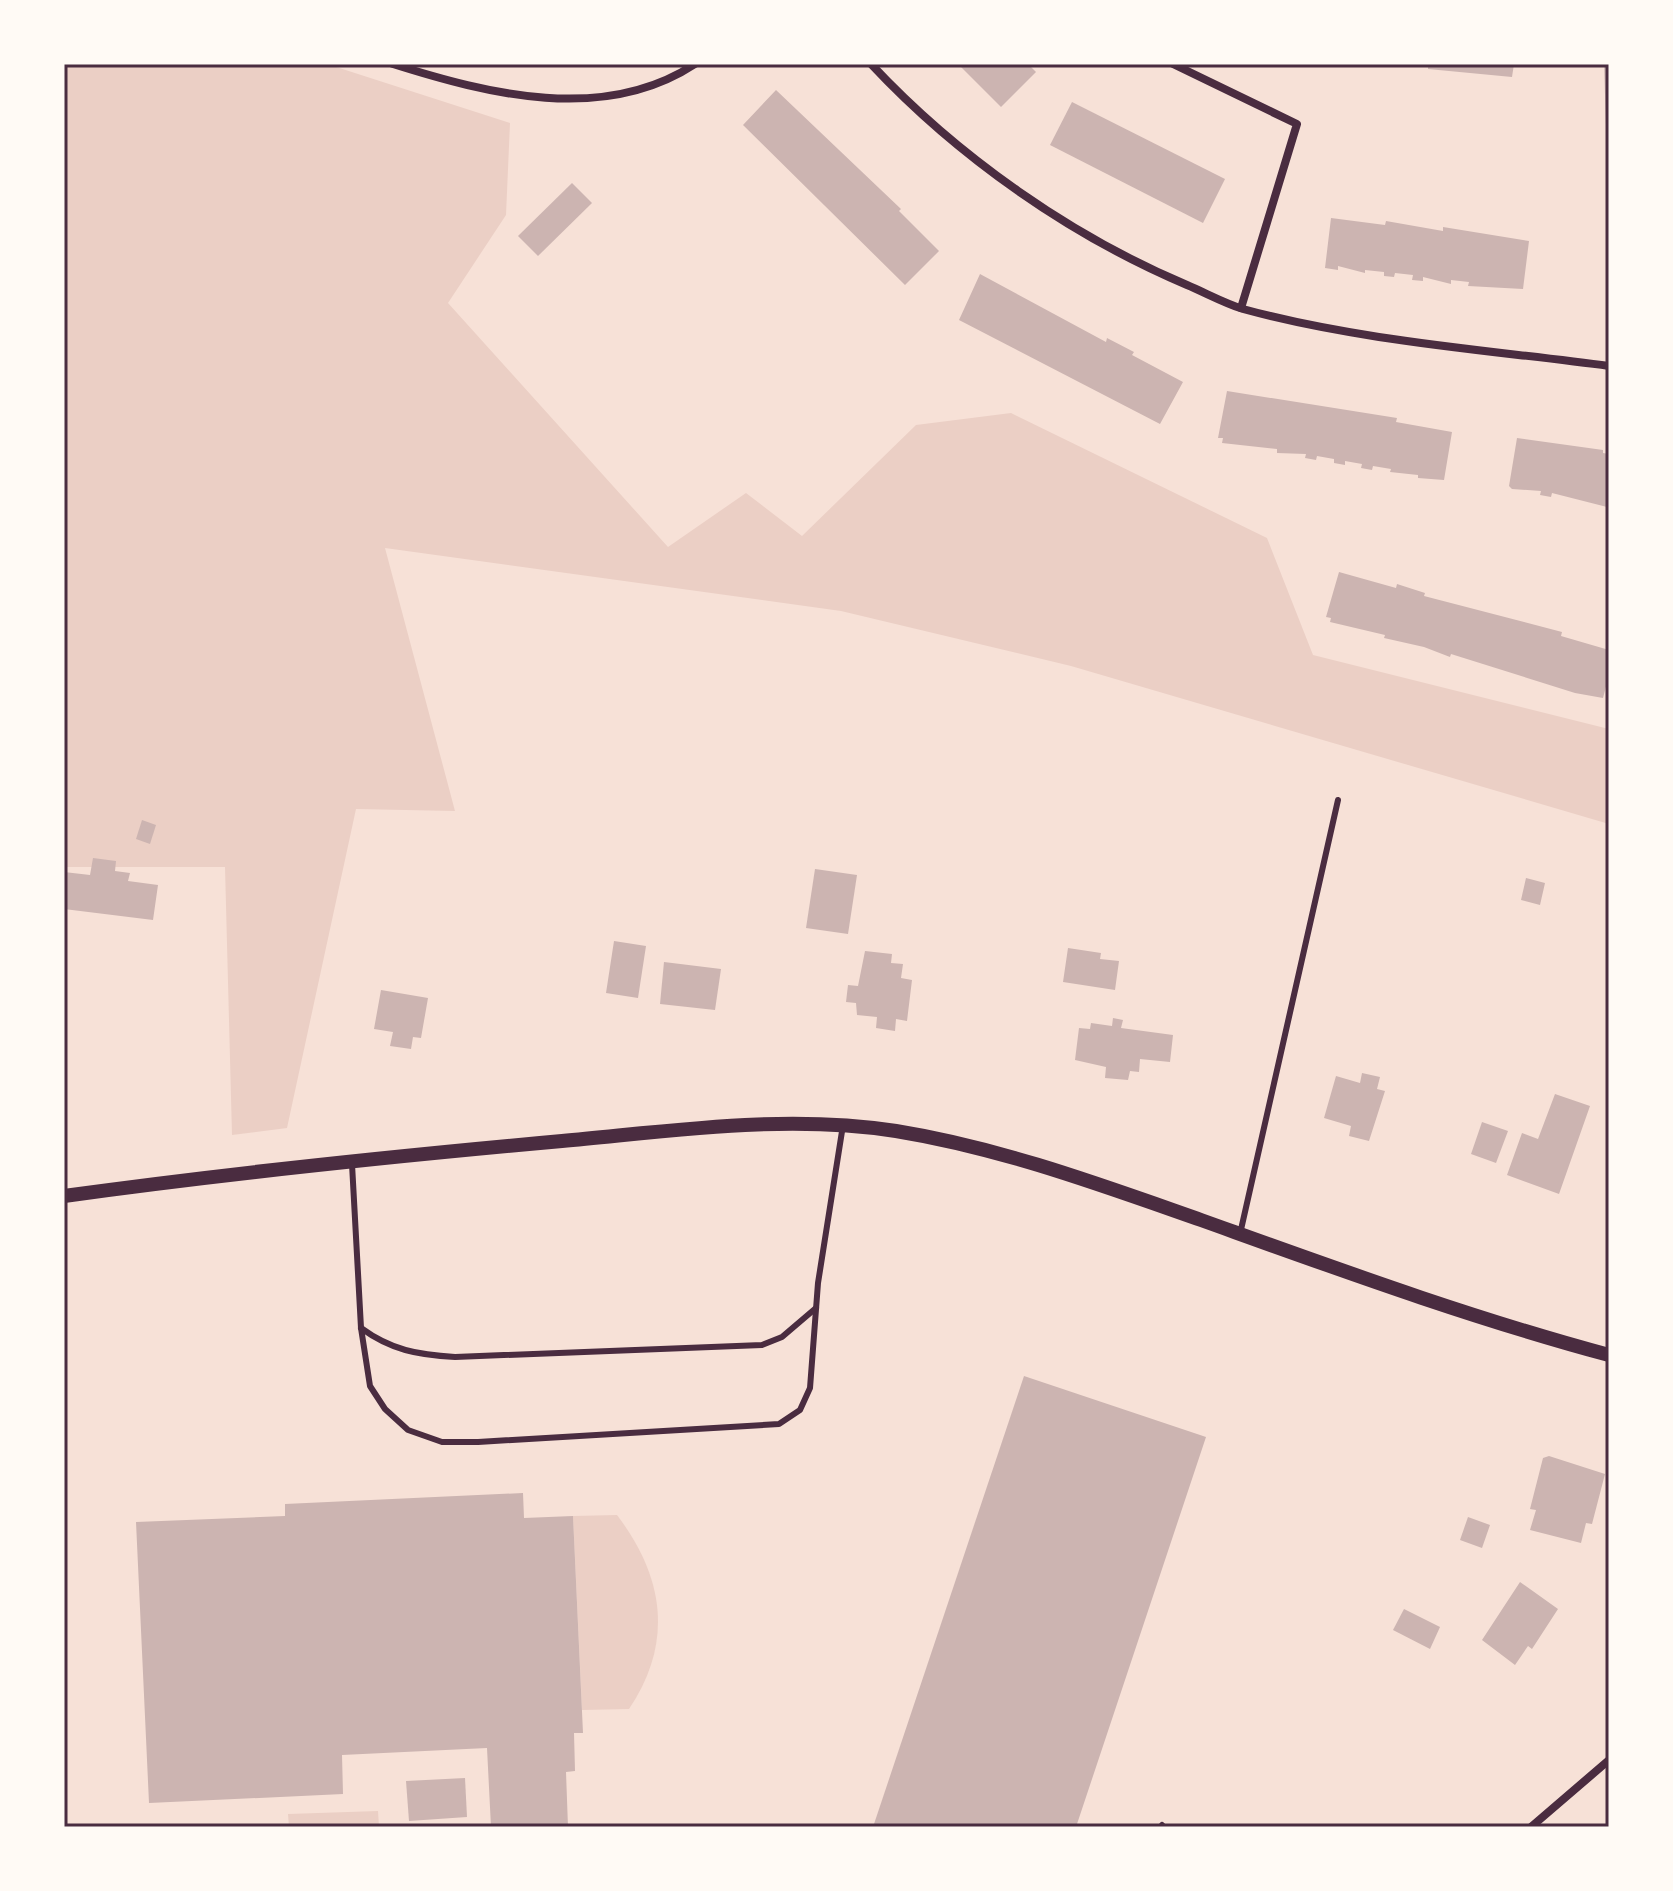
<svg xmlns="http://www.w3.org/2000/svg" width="1673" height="1891" font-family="Montserrat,sans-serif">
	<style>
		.green { fill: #ebcfc5 }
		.building { fill: #ccb4b1 }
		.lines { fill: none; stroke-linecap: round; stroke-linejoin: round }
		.service { stroke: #4a2c40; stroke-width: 6 }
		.minor { stroke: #4a2c40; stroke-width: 8 }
		.tertiary { stroke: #4a2c40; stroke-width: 14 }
		.neatline { fill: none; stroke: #4a2c40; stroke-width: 3 }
	</style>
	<rect width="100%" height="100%" fill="#f7e1d7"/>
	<g class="green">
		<polygon points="64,64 327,64 510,123 506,215 448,303 668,547 746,493 802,536 916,425 1011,413 1267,538 1313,655 1609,729 1609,824 1071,666 841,611 385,548 455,811 356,809 287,1128 232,1135 225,867 64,867"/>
		<path d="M617 1515C664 1577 674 1642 629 1709L582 1710 573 1516Z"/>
		<polygon points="378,1811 379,1827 289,1827 288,1814"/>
	</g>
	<g class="building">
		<polygon points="958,64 1028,64 1036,72 1001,107"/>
		<polygon points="1428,64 1514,64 1512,77 1428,69"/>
		<polygon points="1604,64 1609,64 1609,124 1606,124"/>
		<polygon points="776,90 901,209 899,211 939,251 905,285 743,125"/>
		<polygon points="1072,102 1225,179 1203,223 1050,145"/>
		<polygon points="572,183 592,203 538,256 518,236"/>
		<polygon points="1331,218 1385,225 1386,221 1443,231 1443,227 1529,241 1523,289 1468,286 1469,282 1451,280 1451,284 1423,277 1423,281 1412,280 1413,275 1395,273 1394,277 1384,276 1384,272 1365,270 1365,273 1338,266 1338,270 1325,268"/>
		<polygon points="980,274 1106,342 1107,338 1134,352 1132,355 1183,382 1160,424 959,320"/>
		<polygon points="1227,391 1397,418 1396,422 1452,432 1444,480 1418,478 1418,475 1390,472 1391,469 1373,466 1372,470 1361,468 1362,464 1345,461 1345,465 1334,463 1334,459 1317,456 1316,460 1305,458 1306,454 1277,453 1277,449 1222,443 1223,438 1218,438"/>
		<polygon points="1517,438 1603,450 1603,453 1609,454 1607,507 1552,493 1551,497 1540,495 1541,491 1512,489 1509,486"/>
		<polygon points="1339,572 1396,588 1397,584 1425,593 1424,596 1562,632 1561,636 1609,650 1609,675 1603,698 1575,693 1451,654 1450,657 1424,647 1384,638 1385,635 1330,622 1331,618 1326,617"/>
		<polygon points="142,820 156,825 150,844 136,839"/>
		<polygon points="93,858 116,861 115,871 130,873 128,881 158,885 153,920 64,909 64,872 90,875"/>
		<polygon points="815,869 857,875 848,934 806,928"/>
		<polygon points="1526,878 1545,883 1540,905 1521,900"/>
		<polygon points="614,941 646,946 638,998 606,993"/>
		<polygon points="1068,948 1101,953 1100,959 1119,961 1115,990 1063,982"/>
		<polygon points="865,951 892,954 891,963 903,964 901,978 912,980 907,1021 896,1019 895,1031 876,1028 877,1017 857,1015 856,1003 846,1002 848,985 858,986"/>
		<polygon points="664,962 721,969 715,1010 660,1004"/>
		<polygon points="381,990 428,998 421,1038 413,1037 411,1049 390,1046 393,1032 374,1029"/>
		<polygon points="1113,1018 1123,1020 1121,1028 1173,1035 1170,1062 1140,1059 1139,1072 1130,1071 1128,1080 1105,1078 1106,1067 1075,1060 1079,1028 1090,1029 1091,1023 1112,1026"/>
		<polygon points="1362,1073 1380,1077 1377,1089 1385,1091 1369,1141 1349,1136 1351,1126 1324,1118 1336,1076 1360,1083"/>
		<polygon points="1555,1094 1590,1106 1559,1194 1507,1175 1522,1133 1538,1139"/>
		<polygon points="1482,1122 1508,1131 1496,1163 1471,1154"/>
		<polygon points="1024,1376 1206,1437 1076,1827 873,1827"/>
		<polygon points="1549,1456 1605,1474 1592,1524 1586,1523 1581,1543 1530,1530 1536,1510 1530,1509 1543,1458"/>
		<polygon points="523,1493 524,1518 573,1516 583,1733 574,1733 575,1771 566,1772 568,1827 491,1827 487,1748 342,1755 343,1794 149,1803 136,1522 285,1516 285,1504"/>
		<polygon points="1468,1517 1490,1525 1482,1548 1460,1540"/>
		<polygon points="1520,1582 1558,1609 1532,1649 1528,1646 1515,1665 1482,1640"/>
		<polygon points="1404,1609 1440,1627 1430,1649 1393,1630"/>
		<polygon points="465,1778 467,1817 409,1821 406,1781"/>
	</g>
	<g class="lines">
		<g class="service">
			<polyline points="352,1164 361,1328 370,1386 385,1409 408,1430 442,1442 478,1442 779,1424 800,1410 810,1388 818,1283 843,1125"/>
			<polyline points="1240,1234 1338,800"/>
			<path d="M361 1328C391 1350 418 1355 455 1357L762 1345 782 1337 816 1308"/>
			<polyline points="1162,1825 1164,1827"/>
		</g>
		<g class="minor">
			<path d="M393 64C488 94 604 124 695 64"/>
			<path d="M871 64C958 157 1071 236 1187 285 1206 293 1224 303 1243 309 1360 341 1489 350 1609 366"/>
			<polyline points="1173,64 1297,124 1241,308"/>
			<polyline points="1531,1827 1609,1760"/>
		</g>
		<path class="tertiary" d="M64 1196C230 1173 396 1156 562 1141 673 1131 785 1114 896 1131 1001 1148 1101 1185 1201 1220 1335 1268 1471 1318 1609 1355"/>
	</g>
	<rect width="1673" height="1891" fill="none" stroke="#fffaf5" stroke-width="132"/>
	<rect x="66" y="66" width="1541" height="1759" class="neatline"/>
</svg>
